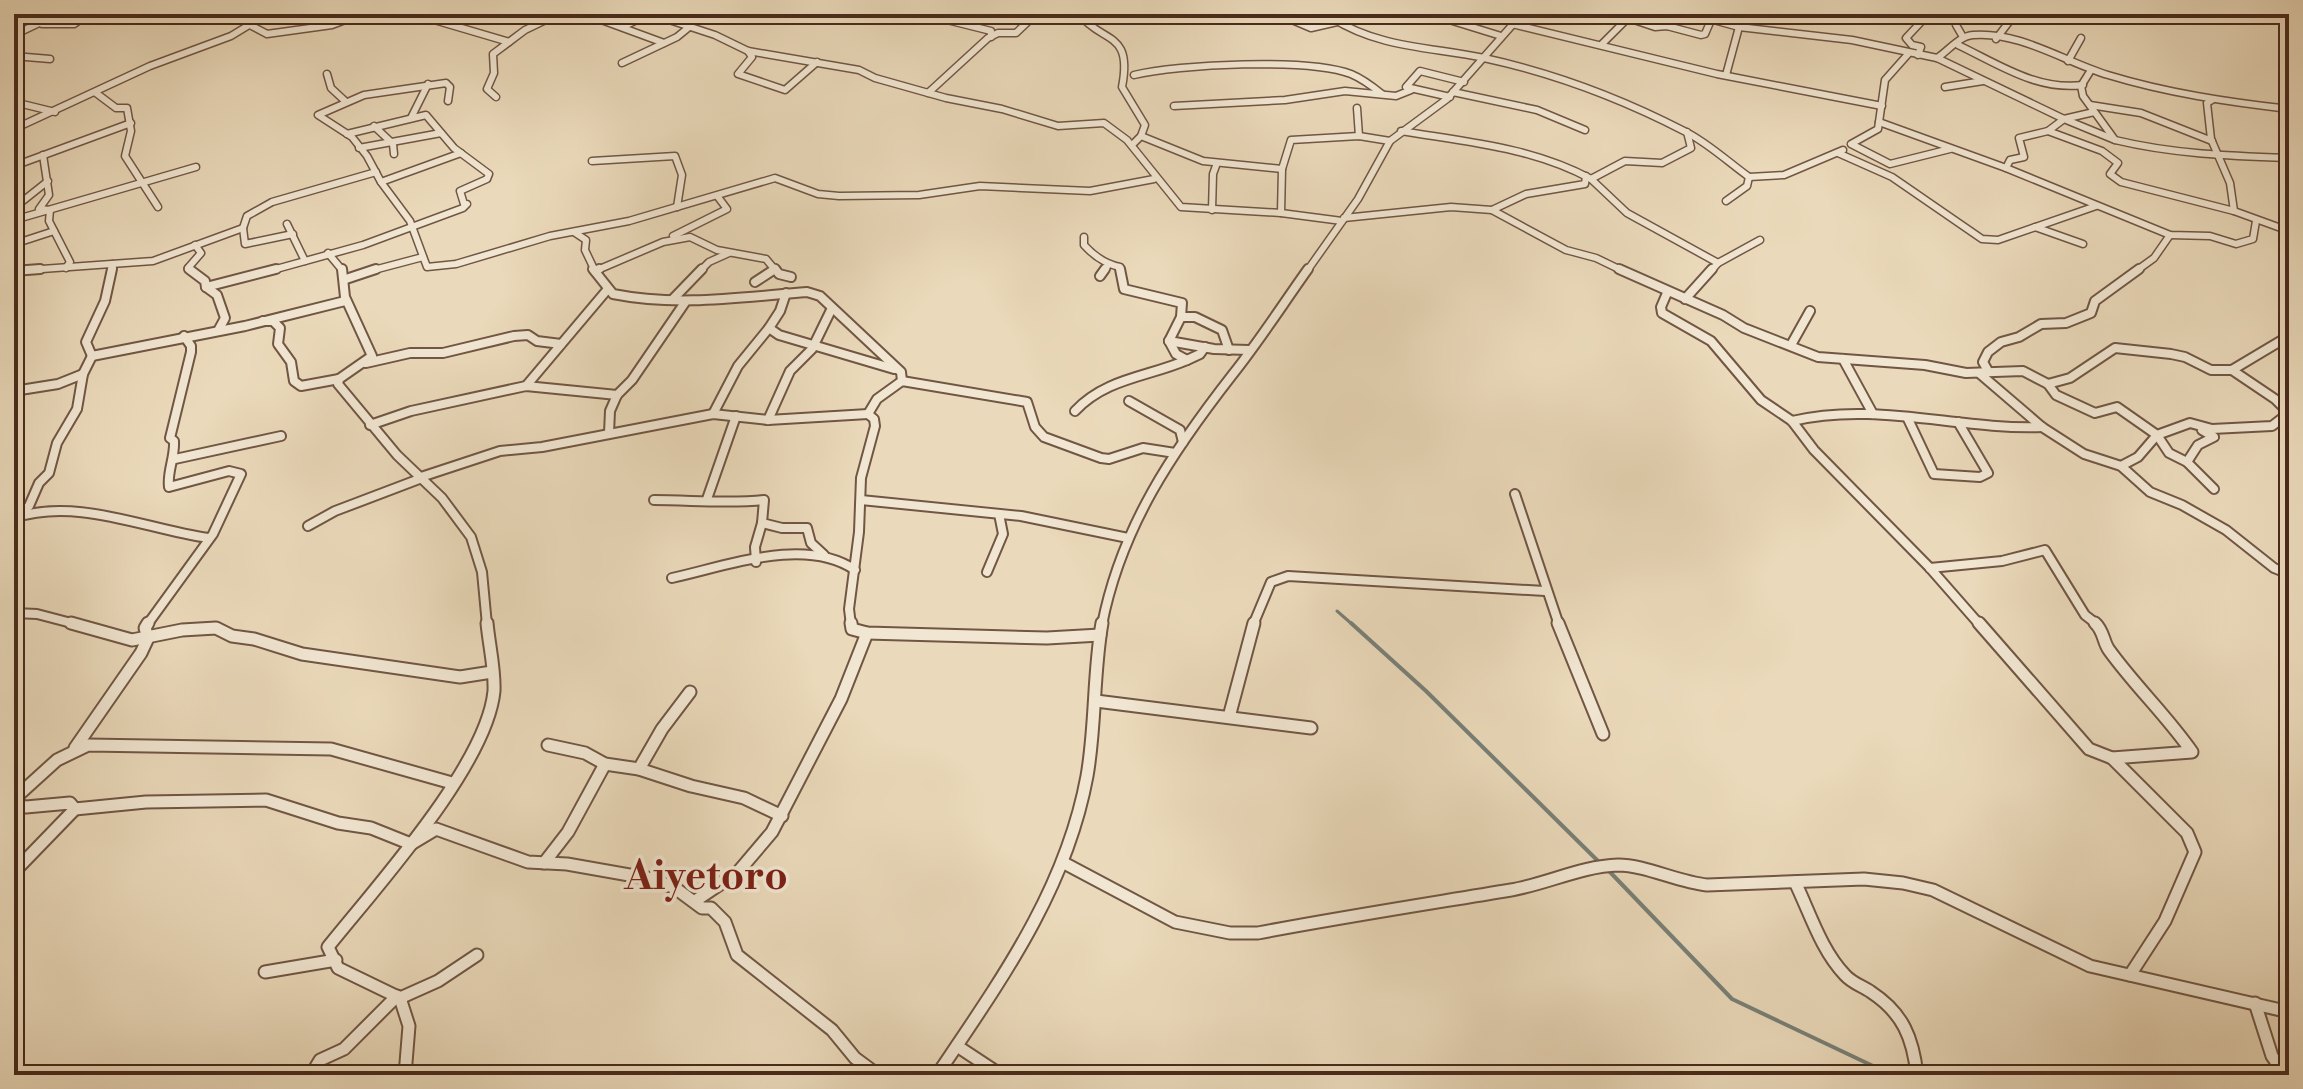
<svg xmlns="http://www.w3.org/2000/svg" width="2303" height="1089" font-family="'Libre Bodoni',serif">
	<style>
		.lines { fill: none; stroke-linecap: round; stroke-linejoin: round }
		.stream-far1 { stroke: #788077; stroke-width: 3 }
		.stream { stroke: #788077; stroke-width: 4 }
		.street-far2-casing { stroke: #715644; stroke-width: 9 }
		.street-far1-casing { stroke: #715644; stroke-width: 12 }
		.street-casing { stroke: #715644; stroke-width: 15 }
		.street-far2 { stroke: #f1e6d2; stroke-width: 6 }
		.street-far1 { stroke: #f1e6d2; stroke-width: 8 }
		.street { stroke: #f1e6d2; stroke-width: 11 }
		.labels { text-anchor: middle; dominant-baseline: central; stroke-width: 7; stroke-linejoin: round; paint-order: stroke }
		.near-quarter-label { font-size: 40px; font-weight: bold; fill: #7a1f14; stroke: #f1e6d2 }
	</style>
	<rect width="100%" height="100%" fill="#ead9ba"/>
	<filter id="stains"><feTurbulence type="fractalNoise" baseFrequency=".0025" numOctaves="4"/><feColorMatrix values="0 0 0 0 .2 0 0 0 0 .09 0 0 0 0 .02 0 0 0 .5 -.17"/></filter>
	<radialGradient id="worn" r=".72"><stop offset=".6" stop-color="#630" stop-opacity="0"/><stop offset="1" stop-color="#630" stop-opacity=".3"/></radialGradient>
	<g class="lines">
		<polyline class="stream-far1" points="1337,611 1353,625"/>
		<g class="stream">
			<polyline points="1351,623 1426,691 1600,863"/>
			<polyline points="1609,871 1732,999 1892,1075"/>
		</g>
		<g class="street-far2-casing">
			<g id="street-far2">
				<polyline points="414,14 509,42"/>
				<polyline points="585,14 664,43"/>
				<polyline points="651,14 715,35 748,51 859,70 875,78 946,98 1002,109 1058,126 1104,123 1127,140 1181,207 1281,213 1342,221"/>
				<polyline points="923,14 991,31 991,37"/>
				<path d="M1079 14C1102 44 1133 30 1122 87L1145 125 1141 136 1132 145"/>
				<polyline points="1278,14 1311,28 1337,22"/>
				<path d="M1334 14 1332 18C1379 48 1431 47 1484 58 1553 73 1622 99 1684 131 1707 142 1728 162 1749 177L1747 186 1726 201"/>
				<polyline points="1430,14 1501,36"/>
				<polyline points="1616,14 1655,27 1667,26 1701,35 1705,34 1711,20"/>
				<polyline points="1692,14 1739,27 1852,40 1937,58 2064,119 2094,112"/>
				<polyline points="1883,14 1896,17"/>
				<polyline points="1916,14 1921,22 1906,38 1912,45 1921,47 1918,55"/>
				<polyline points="42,24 74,24 85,16 94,19 126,14"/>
				<polyline points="970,24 983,14"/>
				<polyline points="1512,24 1717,74 1882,106"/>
				<polyline points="250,25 267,34 332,25 361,14"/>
				<polyline points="1956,25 1963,37"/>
				<polyline points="1667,26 1676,14"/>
				<polyline points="622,27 650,14"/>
				<polyline points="14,35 58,14"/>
				<polyline points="1996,39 2015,14"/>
				<polyline points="1602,44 1628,18"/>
				<path d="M1958 45C1998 64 2037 91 2083 85"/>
				<polyline points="748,51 752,57 738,74 785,90 817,62"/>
				<polyline points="1909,53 1885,80 1878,129 1851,144 1890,164 1950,149"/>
				<polyline points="14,56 50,59"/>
				<path d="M1937 58C1948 51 1959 36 1973 35 2019 31 2065 62 2108 75 2167 93 2228 102 2289 109"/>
				<polyline points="2068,61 2081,38"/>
				<polyline points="622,63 677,37 688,28"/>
				<path d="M2091 70 2081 86 2083 96 2115 140C2173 154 2230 156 2289 158"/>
				<polyline points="327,74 331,88 345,101"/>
				<path d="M1134 75C1178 64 1309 58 1351 74 1363 79 1372 86 1382 94"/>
				<polyline points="1726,75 1739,27"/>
				<polyline points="1945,87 1983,81"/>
				<polyline points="1453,92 1537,110 1585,130"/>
				<polyline points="96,93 116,108 127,108 131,131 125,156 158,207"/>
				<polyline points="928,93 988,38 998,33 1016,33 1036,14"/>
				<polyline points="496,97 487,89 494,73 493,54 525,30 558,14"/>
				<polyline points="1450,97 1406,87 1420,71 1464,82"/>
				<polyline points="2212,100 2207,103 2211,139 2230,183 2234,211 2289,231"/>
				<polyline points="448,101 450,87 446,83 364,95 318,115 352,137 367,156 381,182 410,221 427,267 456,264 550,236 629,221 775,178 818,194 839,196 919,195 980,186 1090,191 1154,179"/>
				<polyline points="14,102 55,112"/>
				<polyline points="2090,105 2141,113 2212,141"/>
				<polyline points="1174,106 1285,100 1345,91 1396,96 1411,90"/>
				<polyline points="1357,108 1359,136"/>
				<polyline points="411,118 428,84"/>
				<polyline points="1879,122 2006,168 2170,235 2210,236 2236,244 2253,239 2256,221"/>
				<polyline points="374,126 393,144 394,154"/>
				<polyline points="14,129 150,66 231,36 267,14"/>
				<path d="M1401 131C1467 142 1531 147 1591 179L1625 161 1662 163 1691 148 1687 132"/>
				<polyline points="2048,131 2102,151 2118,163 2110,174 2121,182 2234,211"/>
				<polyline points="1141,136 1203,161 1282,169"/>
				<polyline points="359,148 441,133"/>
				<polyline points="1838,153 1892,177 1982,239 1998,240 2096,206"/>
				<polyline points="43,155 49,195 39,209 50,210 49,221 70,262 66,268"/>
				<polyline points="592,161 675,156 682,175 677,207"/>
				<polyline points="14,166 131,123"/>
				<polyline points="2006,168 2010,160 2024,157 2019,138 2048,131 2064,119 2115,140"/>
				<polyline points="1749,177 1784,175 1843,150"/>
				<polyline points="1591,179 1627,213 1718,263 1711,271"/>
				<polyline points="381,182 461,153"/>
				<polyline points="14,208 48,181"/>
				<polyline points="1212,210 1213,174 1217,163"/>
				<polyline points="1492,210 1526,194 1585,184 1586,176"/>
				<polyline points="1281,213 1282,169 1291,140 1359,136 1390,141"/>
				<polyline points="1344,218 1451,207 1492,210 1566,250 1596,258 1623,271"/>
				<polyline points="14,220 196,167"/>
				<polyline points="287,224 305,261"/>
				<polyline points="2035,227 2083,244"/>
				<polyline points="574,232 586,240 585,250 595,271"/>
				<polyline points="293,234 245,244 243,228 247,216 272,202 376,172"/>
				<polyline points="673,236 727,209 718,197"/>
				<path d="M1084 237V245C1094 256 1105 264 1120 267L1121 271"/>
				<polyline points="14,244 54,231"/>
				<polyline points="328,253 343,271"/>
				<polyline points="1718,263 1760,240"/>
				<polyline points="14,271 153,261 243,228"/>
				<polyline points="111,271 113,264"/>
				<polyline points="192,271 188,268 201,253 195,245"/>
				<polyline points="269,271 363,245 463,208 467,204 464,204 460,191 487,179 489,174 454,148 426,115 347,134"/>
				<polyline points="370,271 423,257"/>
				<polyline points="595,271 663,242 690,237 717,250 766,259 776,271"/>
				<polyline points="700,271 709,262 729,253"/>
				<polyline points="772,271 775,269"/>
				<polyline points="1104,271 1108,265"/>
				<polyline points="1307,271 1358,199 1390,141 1447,99 1522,14"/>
				<polyline points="2136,271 2154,258 2170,235"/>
			</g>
		</g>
		<g class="street-far1-casing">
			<g id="street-far1">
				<polyline points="189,269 205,281 206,287 276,269"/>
				<path d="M593 269 613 294C678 307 742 297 807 292L820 296 901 372 902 381"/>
				<polyline points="775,269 779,274 791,277"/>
				<polyline points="1120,269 1124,289 1182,303 1181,317 1169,341"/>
				<polyline points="1619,269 1723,315 1744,328 1818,357 1925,365 1966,373 2023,371 2048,384 2056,395 2095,413 2117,407 2157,435 2169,453 2187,462 2214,489"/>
				<polyline points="14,271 40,269"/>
				<polyline points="595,271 599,269"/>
				<polyline points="1100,276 1105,269"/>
				<polyline points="346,279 376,269"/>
				<polyline points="755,282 775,269"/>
				<polyline points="206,287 217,295 225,318 219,329"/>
				<polyline points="786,293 780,311 769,328 779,335 894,369"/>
				<polyline points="1667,293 1661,307 1662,313 1711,341 1761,400 1792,421 1814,450 1930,568"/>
				<polyline points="1685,299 1712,269"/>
				<polyline points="672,300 702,269"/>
				<polyline points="1181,317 1195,317 1222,330 1229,350"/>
				<polyline points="263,321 273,321 280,328 278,344 291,362 294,381 301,386 339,379 372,356 345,297 342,269"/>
				<polyline points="1169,341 1214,349 1249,350"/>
				<polyline points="1791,345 1810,311"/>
				<polyline points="92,356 245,326 345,301"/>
				<polyline points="92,356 86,342 105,301 112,269"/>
				<polyline points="1843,359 1873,414"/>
				<polyline points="1187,360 1200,354 1205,347"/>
				<polyline points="366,363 410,353 443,353 514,336 528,335 537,341 561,344"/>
				<polyline points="1988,371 1983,362 1988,352 2001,342 2019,337 2041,324 2066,323 2091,313 2095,301 2139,269"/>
				<polyline points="1979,373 2042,427 2084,454 2121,466 2150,492 2182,505 2226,530 2274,568 2289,574"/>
				<polyline points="339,379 338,384 397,455 442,498 471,537 482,572 487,625"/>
				<polyline points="2048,384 2070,378 2115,348 2171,354 2185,357 2211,370 2232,370 2289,336"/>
				<polyline points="526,386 607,290"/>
				<polyline points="14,391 58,384 83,374"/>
				<polyline points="1129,401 1180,430 1183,442"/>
				<path d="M1075 411C1106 378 1148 377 1187 360L1176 354 1169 341"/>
				<polyline points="713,414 738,366 769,328"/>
				<polyline points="868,414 877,399 902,381 1027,402 1035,427 1044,437 1101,458 1109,459 1143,448 1175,453"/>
				<polyline points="1908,419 1934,474 1980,477 1988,473 1958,422"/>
				<polyline points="768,420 790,371 812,349 832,308"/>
				<path d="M1792 421C1876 401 1958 430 2042 427"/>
				<polyline points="370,425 411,411 526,386 617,395"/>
				<polyline points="609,433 610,411 617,395 632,380 686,301"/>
				<polyline points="175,459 281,436"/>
				<polyline points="2187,462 2198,445 2214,437 2202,430"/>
				<polyline points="2121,466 2138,457 2157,435 2190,423 2212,429 2272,426 2289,413 2275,399 2232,370"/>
				<polyline points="421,477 500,451 542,447 713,414 768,420 868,414"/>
				<polyline points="1515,494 1559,625"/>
				<polyline points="707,499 736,416"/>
				<path d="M654 500C691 500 728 504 764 500L762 523 782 528H807L811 543 824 555"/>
				<polyline points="861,500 1021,516 1128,538"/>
				<polyline points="21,513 29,506 39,483 49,473 57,443 77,409 83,374 92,356"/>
				<path d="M14 518C77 497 145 529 208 538"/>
				<polyline points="308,526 335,511 422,478"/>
				<polyline points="756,562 755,547 762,523"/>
				<polyline points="1930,568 1980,625"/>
				<polyline points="1930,568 2002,561 2045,550 2085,615 2098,625"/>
				<polyline points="987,572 1003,534 999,514"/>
				<path d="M672 578C727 566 805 536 855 570"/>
				<polyline points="14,613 37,614 79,625"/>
				<path d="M147 625 213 534 241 474 229 471 169 487C167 471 175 458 174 441L170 438 191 352V346L184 336"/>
				<polyline points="851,625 849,609 859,532 861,478 875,426 874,419 868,414"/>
				<path d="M1102 625C1121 527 1173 451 1233 374 1260 340 1283 304 1308 269"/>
				<polyline points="1253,625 1271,582 1288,576 1545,591"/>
			</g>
		</g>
		<g class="street-casing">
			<g id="street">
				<polyline points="71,623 132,640 182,630 216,628 232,636 254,639 302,654 460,677 492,672"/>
				<polyline points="851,623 852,629 867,633 1047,638 1100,635"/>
				<polyline points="1558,623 1603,734"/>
				<path d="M1979 623 2089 749 2112 758 2192 752C2167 716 2135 686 2109 650 2103 642 2104 631 2095 623"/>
				<polyline points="1096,701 1311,728"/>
				<polyline points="1229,717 1254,623"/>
				<polyline points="548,745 585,753 605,764 639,769 691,786 744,798 782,816"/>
				<polyline points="75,748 141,653 148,638 145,628 148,623"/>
				<polyline points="2112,758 2187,833 2195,852 2165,921 2130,975"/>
				<polyline points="639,769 662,729 690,692"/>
				<polyline points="14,799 57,760 88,745 331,749 452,783"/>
				<polyline points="14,804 26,807 70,803 75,809 146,802 266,800 338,823 371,828 411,844 436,829 528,862 567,864 652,879 675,888 702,908 711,908 725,922 737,955 832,1030 855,1058 878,1075"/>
				<polyline points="544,863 568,832 605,764"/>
				<path d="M1064 863 1175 922 1230 933H1258C1342 917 1427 904 1511 890 1546 884 1582 866 1618 865 1645 865 1678 882 1707 885L1864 879 1903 883 1933 890 2090 966 2289 1012"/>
				<polyline points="14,872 75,809"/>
				<path d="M1795 882C1810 913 1821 950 1845 975 1852 983 1862 986 1871 992 1903 1013 1913 1038 1917 1075"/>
				<polyline points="695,901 738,872 772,832 841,699 867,633"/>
				<polyline points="265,972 336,960"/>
				<polyline points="400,998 438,981 477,955"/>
				<polyline points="2255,1003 2272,1056 2285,1075"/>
				<polyline points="957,1046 1001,1075"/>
				<polyline points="311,1075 320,1060 344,1049 397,996"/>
				<path d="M405 1075 409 1026 400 998 338 968 328 947C376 887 487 765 494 691 495 669 489 645 487 623"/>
				<path d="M937 1075C1001 980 1066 890 1087 776 1096 725 1093 674 1102 623"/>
			</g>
		</g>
		<use href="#street-far2" class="street-far2"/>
		<use href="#street-far1" class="street-far1"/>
		<use href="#street" class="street"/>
	</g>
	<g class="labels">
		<g class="near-quarter-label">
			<text x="706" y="877">Aiyetoro</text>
		</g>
	</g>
	<rect width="2303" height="1089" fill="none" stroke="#ead9ba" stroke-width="48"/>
	<rect x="16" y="16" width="2271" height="1057" fill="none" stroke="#492a1c" stroke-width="4"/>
	<rect x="24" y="24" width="2255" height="1041" fill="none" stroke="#492a1c" stroke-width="2"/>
	<rect width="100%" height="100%" filter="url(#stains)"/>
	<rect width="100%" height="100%" fill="url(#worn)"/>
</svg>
